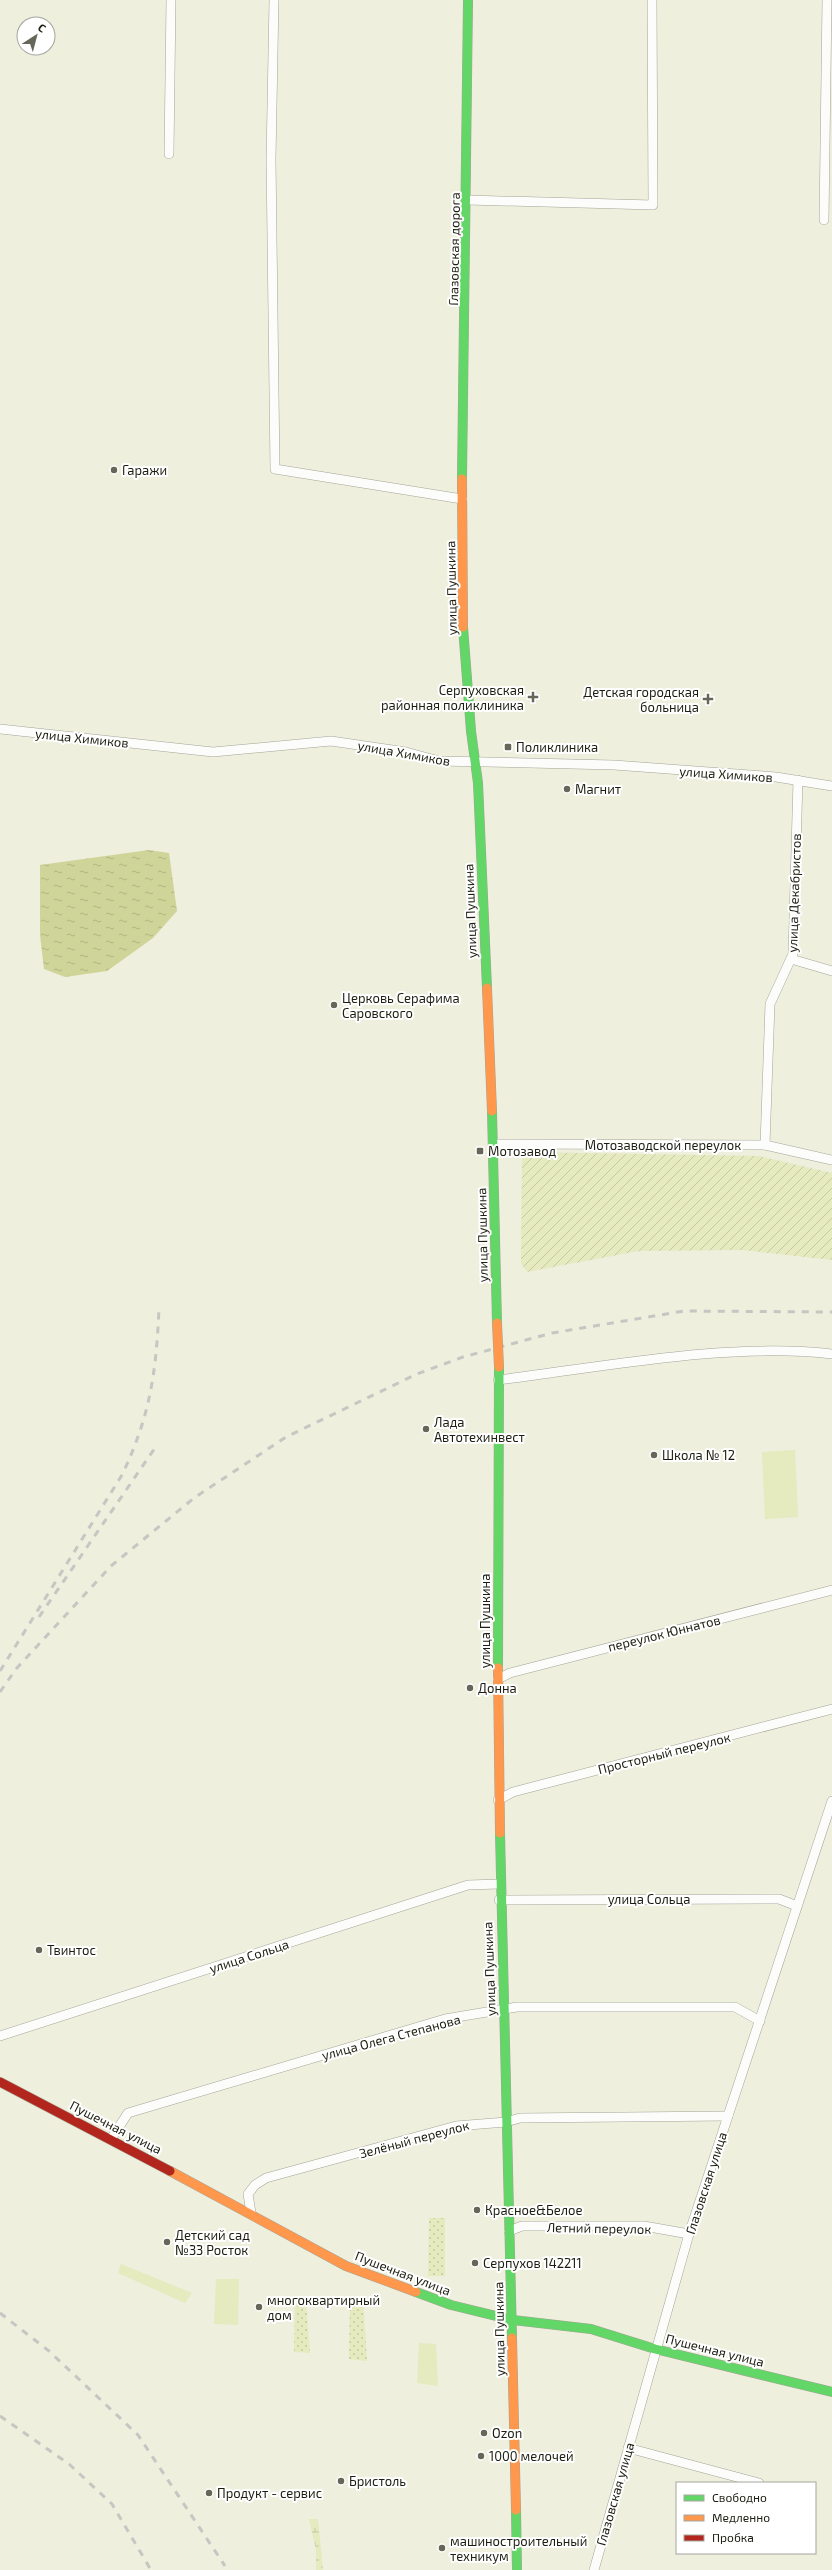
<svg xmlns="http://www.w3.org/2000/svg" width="832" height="2570" font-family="'Exo 2',sans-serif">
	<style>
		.grass { fill: #e6eabf }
		.wetland { fill: url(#wetland-marsh) }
		.park { fill: url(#park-dots) }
		.garden { fill: url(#garden-furrows) }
		.water { fill: url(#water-ripples) }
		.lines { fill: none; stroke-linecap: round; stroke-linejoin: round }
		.street-casing { stroke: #a4a497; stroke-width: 10 }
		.fast-casing { stroke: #a4a497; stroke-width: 10 }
		.slow-casing { stroke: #a4a497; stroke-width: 10 }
		.jam-casing { stroke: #a4a497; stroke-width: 10 }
		.street { stroke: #fcfdfa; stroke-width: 9 }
		.fast { stroke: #63d668; stroke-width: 9 }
		.slow { stroke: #ff974d; stroke-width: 9 }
		.jam { stroke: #b3261e; stroke-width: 9 }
		.rail { stroke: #c6c6c2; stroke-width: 3; stroke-dasharray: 7 7; stroke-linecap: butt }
		.slow-bridge-casing { stroke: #a4a497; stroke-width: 10; stroke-linecap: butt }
		.slow-bridge { stroke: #ff974d; stroke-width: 9 }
		.poi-dot { fill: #666758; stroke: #fff; stroke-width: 1.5 }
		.labels { text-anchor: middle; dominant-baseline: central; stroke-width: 4; stroke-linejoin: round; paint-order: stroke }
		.street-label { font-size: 13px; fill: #1d1e11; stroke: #fff }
		.poi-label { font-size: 13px; fill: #1d1e11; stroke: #fff; text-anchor: start }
	</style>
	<defs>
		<pattern id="wetland-marsh" width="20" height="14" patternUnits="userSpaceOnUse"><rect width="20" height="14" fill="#e6eabf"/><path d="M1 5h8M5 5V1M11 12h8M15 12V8" fill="none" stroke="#c5c8a3"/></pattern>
		<pattern id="park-dots" width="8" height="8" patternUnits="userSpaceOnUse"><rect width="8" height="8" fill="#e6eabf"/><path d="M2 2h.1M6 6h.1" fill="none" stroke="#c5c8a3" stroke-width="1.8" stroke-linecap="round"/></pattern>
		<pattern id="garden-furrows" width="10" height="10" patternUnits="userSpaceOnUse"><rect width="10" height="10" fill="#e6eabf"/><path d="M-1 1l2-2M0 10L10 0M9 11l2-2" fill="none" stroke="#c5c8a3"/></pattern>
		<pattern id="water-ripples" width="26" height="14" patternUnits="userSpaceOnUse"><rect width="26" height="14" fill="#cfd498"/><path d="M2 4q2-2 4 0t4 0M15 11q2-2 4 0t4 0" fill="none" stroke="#b1b682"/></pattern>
	</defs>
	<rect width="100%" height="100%" fill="#eeefdd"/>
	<g class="grass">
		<polygon points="795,1450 798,1517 765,1519 762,1452"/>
		<polygon points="121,2264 192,2293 185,2303 118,2273"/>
		<polygon points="216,2279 239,2279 238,2325 214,2324"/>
		<polygon points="419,2343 436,2344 438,2386 417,2383"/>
	</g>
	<polygon class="wetland" points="309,2519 318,2519 323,2570 316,2570 316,2550"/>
	<g class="park">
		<polygon points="429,2218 445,2218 445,2276 428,2276"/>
		<polygon points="363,2298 367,2361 349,2359 350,2299"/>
		<polygon points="306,2301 310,2353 294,2352 295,2302"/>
	</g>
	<polygon class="garden" points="522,1152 759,1156 832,1173 832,1260 742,1250 639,1251 527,1272 521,1263"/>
	<polygon class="water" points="149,850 169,853 177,911 153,938 107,971 65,977 44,969 40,935 40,865"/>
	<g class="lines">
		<g class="street-casing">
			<g id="street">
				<polyline points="274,0 271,159 275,469 462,499"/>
				<polyline points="169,154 171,0"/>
				<polyline points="468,200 653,205 652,0"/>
				<polyline points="824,220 827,0"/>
				<polyline points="0,729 213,752 331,741 406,752 439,761 614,765 776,777 832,786"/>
				<polyline points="791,959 832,971"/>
				<polyline points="493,1144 765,1145 832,1160"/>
				<polyline points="765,1145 770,1004 793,954 798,780"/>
				<path d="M498 1380C604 1367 727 1342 832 1354"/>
				<polyline points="498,1679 510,1673 832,1590"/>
				<polyline points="498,1800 513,1792 832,1709"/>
				<polyline points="499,1900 779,1899 797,1906"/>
				<polyline points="0,2036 468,1885 499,1884"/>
				<polyline points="111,2139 128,2113 445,2019 517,2007 735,2007 760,2021"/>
				<polyline points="251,2213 248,2194 255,2185 266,2178 456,2126 506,2122 520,2118 728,2116"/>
				<polyline points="509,2231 522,2226 644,2226 689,2234"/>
				<polyline points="628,2448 759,2483"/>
				<polyline points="594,2570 689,2234 832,1801"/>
			</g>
		</g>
		<g class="fast-casing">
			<g id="fast">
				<polyline points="462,479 468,0"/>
				<polyline points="463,627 471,731 478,783 487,988"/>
				<polyline points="492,1111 497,1323"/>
				<polyline points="498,1668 499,1367"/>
				<polyline points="500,1833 512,2338"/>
				<polyline points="416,2292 451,2305 513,2320 591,2329 655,2349 832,2392"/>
				<polyline points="516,2510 517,2570"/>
			</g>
		</g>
		<g class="slow-casing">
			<g id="slow">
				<polyline points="462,479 463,627"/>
				<polyline points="487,988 492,1111"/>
				<polyline points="498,1668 500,1833"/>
				<polyline points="170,2171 346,2266 416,2292"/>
				<polyline points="512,2338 516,2510"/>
			</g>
		</g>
		<g class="jam-casing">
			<polyline id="jam" points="0,2082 170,2171"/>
		</g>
		<use href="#street" class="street"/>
		<use href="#fast" class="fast"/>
		<use href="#slow" class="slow"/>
		<use href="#jam" class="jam"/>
		<g class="rail">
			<polyline points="39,1617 157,1445"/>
			<path d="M0 1671 122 1475C150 1416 156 1374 159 1309"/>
			<polyline points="0,1692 16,1669 111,1566 194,1498 286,1437 417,1374 463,1357 552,1333 684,1311 832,1312"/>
			<polyline points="0,2313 49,2351 138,2435 225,2566"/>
			<polyline points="0,2416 69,2464 112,2504 151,2570"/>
		</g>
		<g class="slow-bridge-casing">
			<polyline id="slow-bridge" points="497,1323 499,1367"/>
		</g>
		<use href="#slow-bridge" class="slow-bridge"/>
	</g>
	<g class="poi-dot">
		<circle cx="114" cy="470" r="4"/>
		<path d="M531 691h4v4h4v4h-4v4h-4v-4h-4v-4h4z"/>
		<path d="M706 693h4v4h4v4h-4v4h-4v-4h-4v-4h4z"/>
		<rect x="504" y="743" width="8" height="8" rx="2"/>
		<circle cx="567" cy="789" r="4"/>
		<circle cx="334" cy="1005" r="4"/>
		<rect x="476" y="1147" width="8" height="8" rx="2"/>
		<circle cx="426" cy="1429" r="4"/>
		<circle cx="654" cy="1455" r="4"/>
		<circle cx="470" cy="1688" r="4"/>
		<circle cx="39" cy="1950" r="4"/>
		<circle cx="477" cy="2210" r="4"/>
		<circle cx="167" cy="2242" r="4"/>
		<circle cx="475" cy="2263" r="4"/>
		<circle cx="259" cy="2307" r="4"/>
		<circle cx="484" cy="2433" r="4"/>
		<circle cx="481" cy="2456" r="4"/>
		<circle cx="341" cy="2481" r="4"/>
		<circle cx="209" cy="2493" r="4"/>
		<circle cx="442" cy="2548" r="4"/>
	</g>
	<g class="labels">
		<g class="street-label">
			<text transform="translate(454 249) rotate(-89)">Глазовская дорога</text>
			<text transform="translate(451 588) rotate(-91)">улица Пушкина</text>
			<text transform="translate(82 738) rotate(6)">улица Химиков</text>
			<text transform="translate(404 753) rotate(10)">улица Химиков</text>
			<text transform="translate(726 774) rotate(4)">улица Химиков</text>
			<text transform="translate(794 893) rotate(-88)">улица Декабристов</text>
			<text transform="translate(470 911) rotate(-92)">улица Пушкина</text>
			<text x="663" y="1145">Мотозаводской переулок</text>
			<text transform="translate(482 1235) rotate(-91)">улица Пушкина</text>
			<text transform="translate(485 1621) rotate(-90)">улица Пушкина</text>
			<text transform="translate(664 1633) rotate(-14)">переулок Юннатов</text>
			<text transform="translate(664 1753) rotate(-14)">Просторный переулок</text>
			<text x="649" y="1899">улица Сольца</text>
			<text transform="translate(249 1956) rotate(-18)">улица Сольца</text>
			<text transform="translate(489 1969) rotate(-92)">улица Пушкина</text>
			<text transform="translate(391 2037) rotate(-15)">улица Олега Степанова</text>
			<text transform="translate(116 2127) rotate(27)">Пушечная улица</text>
			<text transform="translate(414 2139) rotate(-15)">Зелёный переулок</text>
			<text transform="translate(706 2183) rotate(-72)">Глазовская улица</text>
			<text transform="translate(599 2228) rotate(1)">Летний переулок</text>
			<text transform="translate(403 2273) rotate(21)">Пушечная улица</text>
			<text transform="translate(499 2329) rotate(-91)">улица Пушкина</text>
			<text transform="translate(715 2350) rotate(14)">Пушечная улица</text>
			<text transform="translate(615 2494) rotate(-74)">Глазовская улица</text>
		</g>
		<g class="poi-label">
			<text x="122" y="470">Гаражи</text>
			<text x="524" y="690" text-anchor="end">Серпуховская<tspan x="524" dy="15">районная поликлиника</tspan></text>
			<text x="699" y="692" text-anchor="end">Детская городская<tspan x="699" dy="15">больница</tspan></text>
			<text x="516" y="747">Поликлиника</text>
			<text x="575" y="789">Магнит</text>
			<text x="342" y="998">Церковь Серафима<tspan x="342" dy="15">Саровского</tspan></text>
			<text x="488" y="1151">Мотозавод</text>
			<text x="434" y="1422">Лада<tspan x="434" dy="15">Автотехинвест</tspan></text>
			<text x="662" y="1455">Школа № 12</text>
			<text x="478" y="1688">Донна</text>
			<text x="47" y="1950">Твинтос</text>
			<text x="485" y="2210">Красное&amp;Белое</text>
			<text x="175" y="2235">Детский сад<tspan x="175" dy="15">№33 Росток</tspan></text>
			<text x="483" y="2263">Серпухов 142211</text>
			<text x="267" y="2300">многоквартирный<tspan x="267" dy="15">дом</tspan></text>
			<text x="492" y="2433">Ozon</text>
			<text x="489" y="2456">1000 мелочей</text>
			<text x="349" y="2481">Бристоль</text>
			<text x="217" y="2493">Продукт - сервис</text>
			<text x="450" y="2541">машиностроительный<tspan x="450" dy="15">техникум</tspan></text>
		</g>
	</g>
	<rect x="676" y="2482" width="140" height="72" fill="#ffffff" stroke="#a5a5a0"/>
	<rect x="684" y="2495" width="20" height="6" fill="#63d668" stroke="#a5a5a0"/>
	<text x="712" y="2502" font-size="12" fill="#1d1e11">Свободно</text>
	<rect x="684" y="2515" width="20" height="6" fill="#ff974d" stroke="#a5a5a0"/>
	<text x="712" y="2522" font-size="12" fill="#1d1e11">Медленно</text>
	<rect x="684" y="2535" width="20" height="6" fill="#b3261e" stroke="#a5a5a0"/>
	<text x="712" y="2542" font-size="12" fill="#1d1e11">Пробка</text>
	<g transform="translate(36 36) rotate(36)"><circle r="19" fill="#ffffff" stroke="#a5a5a0"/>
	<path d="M0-3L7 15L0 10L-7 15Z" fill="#666758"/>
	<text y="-6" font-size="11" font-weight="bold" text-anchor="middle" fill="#1d1e11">С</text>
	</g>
</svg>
